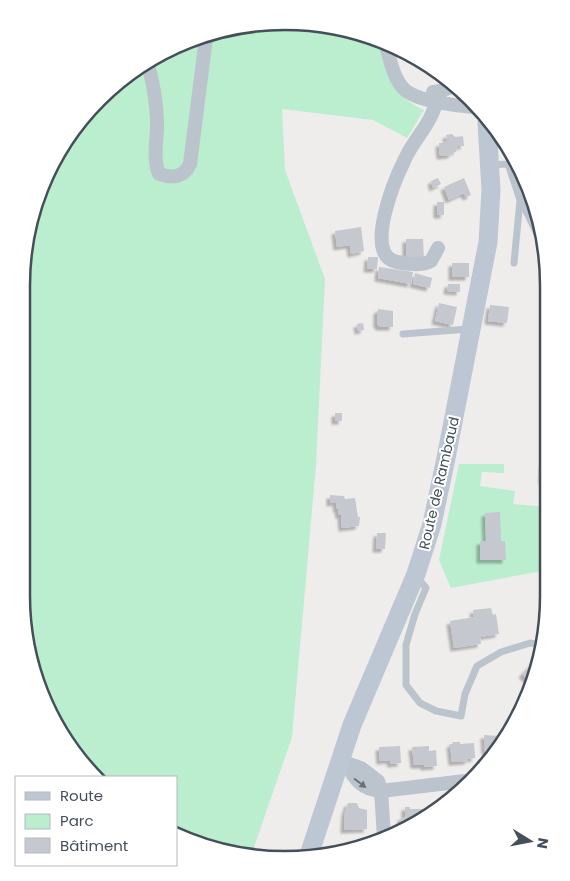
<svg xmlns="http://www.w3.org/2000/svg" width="570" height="881" font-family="Poppins,sans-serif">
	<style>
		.green { fill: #bbedcf }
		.building { fill: #c6c8cf; filter: url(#shadow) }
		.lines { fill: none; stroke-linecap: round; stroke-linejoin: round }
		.lane { stroke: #bbc4cc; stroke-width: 7 }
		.street { stroke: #bbc4cc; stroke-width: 14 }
		.secondary { stroke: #bdc7d4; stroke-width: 19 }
		.oneway { fill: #68727c }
		.labels { text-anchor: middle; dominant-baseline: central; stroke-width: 4; stroke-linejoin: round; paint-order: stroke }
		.street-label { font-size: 14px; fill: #454f59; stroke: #fff }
		.rim { fill: none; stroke: #454f59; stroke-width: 2.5 }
	</style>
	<defs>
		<filter id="shadow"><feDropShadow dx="-3.5" dy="3.5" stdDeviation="1" flood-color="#0004"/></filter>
	</defs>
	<rect width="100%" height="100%" fill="#efecec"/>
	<g class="green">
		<path d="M267 22 370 35 379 40C389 77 387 92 424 110L407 138 373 120 282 109 285 170 325 279 316 465 292 737 251 856 200 846 176 833V777H98L66 743 35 681 21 596 24 250 48 169 87 111 168 49Z"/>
		<polygon points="459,464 504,464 504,473 482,472 480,486 515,491 513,504 547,507 547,570 451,588 439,560"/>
	</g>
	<g class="building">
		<polygon points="452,134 455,137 463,136 464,146 458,146 456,152 453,152 451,155 440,156 439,143 444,143 447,140 446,135"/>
		<polygon points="438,178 441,184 433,188 431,181"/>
		<polygon points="464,178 471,195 466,197 464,193 449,200 444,187"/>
		<rect x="437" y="202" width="7" height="13"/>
		<polygon points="361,227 364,251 351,254 350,245 337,247 335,231"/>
		<polygon points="406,239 423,239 424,259 406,259"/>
		<polygon points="368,257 378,257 377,269 367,269"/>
		<rect x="452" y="263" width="17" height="14"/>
		<polygon points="379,267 413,272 411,284 378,278"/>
		<polygon points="415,273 432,278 430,288 413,284"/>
		<polygon points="448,284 460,284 460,292 447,291"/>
		<polygon points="439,303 457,307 453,325 435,321"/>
		<polygon points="490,305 509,307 507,323 488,321"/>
		<polygon points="378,309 393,311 393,327 380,327 377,324 377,311 378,311"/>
		<polygon points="363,323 364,330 358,331 357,324"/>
		<rect x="335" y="413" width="7" height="8"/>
		<polygon points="543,464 547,464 547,480 542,480"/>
		<polygon points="330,495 344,496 345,499 355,498 358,517 360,517 359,526 342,528 341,515 339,515 338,509 337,509 336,502 330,503"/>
		<polygon points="500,512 501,541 505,541 506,560 480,560 480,541 486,541 485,513"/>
		<polygon points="377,533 386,533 385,549 376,549"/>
		<polygon points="491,608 493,615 496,614 499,634 480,637 481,644 454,648 450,621 474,617 473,610"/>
		<polygon points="536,660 538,662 532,684 522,674"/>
		<polygon points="484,735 500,736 500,738 503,738 494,753 485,751"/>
		<polygon points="452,742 460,742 460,744 474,743 475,758 468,759 468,761 452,762 450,744 453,744"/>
		<polygon points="400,746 401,763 391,764 390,760 380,761 379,747"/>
		<polygon points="429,746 429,751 436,750 437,766 424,767 424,765 414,765 412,747"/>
		<polygon points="348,803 357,803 359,808 367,810 367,829 344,830 345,812"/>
		<polygon points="405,807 410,807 410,809 424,809 425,818 401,828 401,817 405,817"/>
		<polygon points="360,842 360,848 353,851 344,852 344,843"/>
	</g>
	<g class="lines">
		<g class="lane">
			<polyline points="490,165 508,164 520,200 514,263"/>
			<polyline points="521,201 541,242"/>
			<polyline points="403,334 469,329"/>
			<polyline points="417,577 426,588 415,614 406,645 406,685 420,703 436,711 461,716 465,694 477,666 501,652 530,643 542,645"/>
		</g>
		<g class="street">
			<path d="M386 45C390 59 393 77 403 88 414 101 458 106 474 107"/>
			<path d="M148 64C153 82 156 100 157 119 158 138 152 156 159 174 173 179 184 177 190 164L206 38"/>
			<polyline points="433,92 441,91 456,85"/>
			<path d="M438 248 431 261C421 266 408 264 397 262 362 256 396 177 405 159 411 145 422 133 429 120 434 111 437 101 441 91"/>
			<polyline points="341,761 361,768 378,781 381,791 384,837"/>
			<path d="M348 764C353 780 364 790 381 791L465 781 469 783"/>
		</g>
		<polyline class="secondary" points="309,855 352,725 416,574 432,524 446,458 488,242 491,190 487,123"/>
	</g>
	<defs><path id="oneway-solid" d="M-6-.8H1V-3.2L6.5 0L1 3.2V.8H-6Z" transform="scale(1.25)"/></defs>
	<use class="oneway" href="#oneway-solid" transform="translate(360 783) rotate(37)"/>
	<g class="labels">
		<g class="street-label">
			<text transform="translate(439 483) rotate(-77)">Route de Rambaud</text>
		</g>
	</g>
	<path d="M0 0H570V881H0ZM285 30H285A255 255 0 0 1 540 285V596A255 255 0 0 1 285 851H285A255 255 0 0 1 30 596V285A255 255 0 0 1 285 30Z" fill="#fff" fill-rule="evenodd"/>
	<path class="rim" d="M285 30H285A255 255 0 0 1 540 285V596A255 255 0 0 1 285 851H285A255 255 0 0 1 30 596V285A255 255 0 0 1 285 30Z"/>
	<rect x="15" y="776" width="162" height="90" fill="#ffffff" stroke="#b5b9bd"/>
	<rect x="25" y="792" width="25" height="8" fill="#bdc7d4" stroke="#b5b9bd"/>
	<text x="60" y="801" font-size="15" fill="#454f59">Route</text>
	<rect x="25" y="814" width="25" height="15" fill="#bbedcf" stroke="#b5b9bd"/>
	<text x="60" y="826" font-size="15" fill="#454f59">Parc</text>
	<rect x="25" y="838" width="25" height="15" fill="#c6c8cf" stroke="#b5b9bd"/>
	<text x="60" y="851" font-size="15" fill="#454f59">Bâtiment</text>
	<g transform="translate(530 841) rotate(100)" stroke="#ffffff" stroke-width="4" paint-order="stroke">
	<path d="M0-4L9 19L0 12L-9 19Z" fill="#454f59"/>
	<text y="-8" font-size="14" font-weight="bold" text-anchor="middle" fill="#454f59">N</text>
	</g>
</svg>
